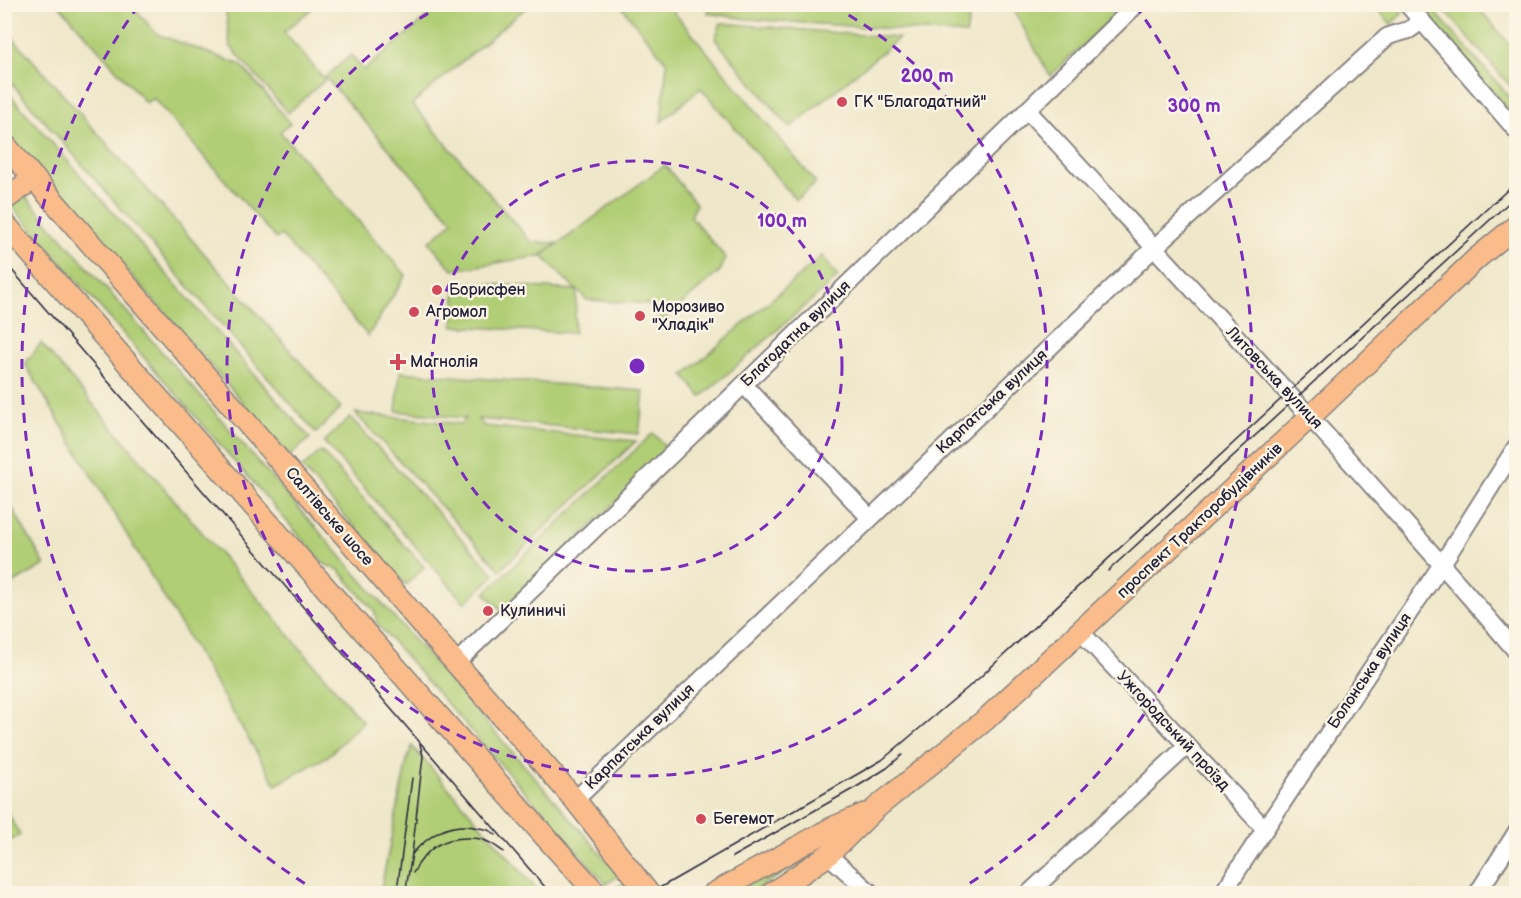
<svg xmlns="http://www.w3.org/2000/svg" width="1521" height="898" font-family="'Balsamiq Sans',sans-serif">
	<style>
		.green { fill: #b0ce75; stroke: #697858; stroke-width: 1.5 }
		.lines { fill: none; stroke-linecap: round; stroke-linejoin: round }
		.minor-casing { stroke: #888482; stroke-width: 20 }
		.major-casing { stroke: #888482; stroke-width: 24 }
		.minor { stroke: #fff; stroke-width: 16 }
		.major { stroke: #f9bc8a; stroke-width: 21 }
		.tram { stroke: #22223b; stroke-width: 1.5 }
		.ring { fill: none; stroke: #7b2cbf; stroke-width: 3; stroke-dasharray: 10 8 }
		.poi-dot { fill: #d1495b; stroke: #fcf5e5; stroke-width: 2 }
		.labels { text-anchor: middle; dominant-baseline: central; stroke-width: 5; stroke-linejoin: round; paint-order: stroke }
		.poi-label { font-size: 16px; fill: #22223b; stroke: #fcf5e5; text-anchor: start }
		.street-label { font-size: 16px; fill: #22223b; stroke: #fcf5e5 }
		.centre { fill: #7b2cbf; stroke: #fcf5e5; stroke-width: 3 }
		.ring-label { font-size: 18px; text-anchor: middle; font-weight: bold; fill: #7b2cbf; stroke: #fcf5e5; stroke-width: 5; stroke-linejoin: round; paint-order: stroke }
	</style>
	<rect width="100%" height="100%" fill="#fcf5e5"/>
	<filter id="ink" filterUnits="userSpaceOnUse"><feTurbulence type="fractalNoise" baseFrequency=".0167" numOctaves="2"/><feDisplacementMap in="SourceGraphic" scale="12" xChannelSelector="R" yChannelSelector="G"/><feConvolveMatrix kernelMatrix="1 2 1 2 8 2 1 2 1" color-interpolation-filters="sRGB"/></filter>
	<filter id="wash" filterUnits="userSpaceOnUse"><feTurbulence type="fractalNoise" baseFrequency=".008" numOctaves="4" result="noise"/><feDisplacementMap in="SourceGraphic" scale="24" xChannelSelector="R" yChannelSelector="G"/><feGaussianBlur stdDeviation="1.35" result="paint"/><feColorMatrix in="noise" values="0 0 0 0 0 0 0 0 0 0 0 0 0 0 0 0 0 1.4 0 .05"/><feComposite in="paint" operator="in"/></filter>
	<g filter="url(#wash)">
		<rect width="100%" height="100%" fill="#efe7c9"/>
		<g class="green">
			<polygon points="109,5 111,7 114,5 131,5 157,34 241,65 290,123 280,132 406,275 368,336 281,235 276,239 153,98 146,103 59,5"/>
			<polygon points="225,5 316,5 284,32 325,80 288,113 230,46"/>
			<polygon points="442,5 529,5 412,104 531,242 557,243 540,256 453,270 429,242 453,221 325,77 351,55 364,70"/>
			<polygon points="620,5 668,5 816,183 796,200 701,88 661,122 667,63"/>
			<polygon points="708,5 708,4 972,5 966,34 747,19 708,13"/>
			<polygon points="1011,5 1126,5 1050,76"/>
			<polygon points="1374,5 1396,5 1403,13 1391,24"/>
			<polygon points="1425,5 1429,5 1516,104 1516,118 1420,9"/>
			<polygon points="1440,5 1476,5 1516,52 1516,92"/>
			<polygon points="721,23 899,38 790,128 715,39"/>
			<polygon points="5,29 341,408 316,433 5,76"/>
			<polygon points="4,88 310,438 290,456 5,131"/>
			<polygon points="665,165 696,204 691,217 726,258 720,271 661,322 648,304 587,300 577,290 574,333 453,326 456,282 576,290 542,256"/>
			<polygon points="26,197 620,875 606,884 377,624 375,612 339,570 324,564 11,205"/>
			<polygon points="822,256 838,277 701,397 684,375"/>
			<polygon points="41,343 363,722 328,756 276,785 25,364"/>
			<polygon points="400,372 644,391 639,434 478,419 484,426 636,441 500,570 355,413 461,424 466,418 396,411"/>
			<polygon points="350,417 495,575 465,603 324,442"/>
			<polygon points="653,433 669,450 503,612 485,593"/>
			<polygon points="321,451 424,567 406,585 302,468"/>
			<polygon points="4,494 45,565 5,588 4,588"/>
			<polygon points="412,746 540,893 380,893 407,760"/>
			<polygon points="4,807 20,835 5,844 4,844"/>
			<polygon points="805,853 808,858 750,893 731,894"/>
			<polygon points="626,882 630,887 630,893 614,894 612,890"/>
		</g>
	</g>
	<g filter="url(#ink)">
		<g class="lines">
			<g class="minor-casing">
				<g id="minor">
					<polyline points="1407,4 1516,130"/>
					<path d="M1027 110C1192 289 1359 466 1516 651"/>
					<polyline points="744,385 870,518"/>
					<polyline points="1081,632 1265,829"/>
					<polyline points="456,663 1137,4"/>
					<polyline points="575,800 1154,248 1387,37 1391,35 1409,30 1422,21"/>
					<polyline points="828,855 872,894"/>
					<polyline points="1028,894 1187,746"/>
					<polyline points="1222,894 1359,687 1442,564 1516,447"/>
					<polyline points="1477,894 1516,833"/>
				</g>
			</g>
			<g class="major-casing">
				<g id="major">
					<polyline points="4,144 575,800 649,894"/>
					<polyline points="4,200 34,178"/>
					<polyline points="4,223 542,833 597,894"/>
					<polyline points="713,894 832,828 865,814"/>
					<polyline points="771,894 828,855 876,808 984,721 1310,417 1476,259 1516,226"/>
				</g>
			</g>
			<use href="#minor" class="minor"/>
			<use href="#major" class="major"/>
			<g class="tram">
				<polyline points="4,261 551,894"/>
				<polyline points="1108,571 1516,196"/>
				<path d="M412 854C430 834 450 821 479 828 486 829 491 830 496 835"/>
				<polyline points="732,857 858,786 887,768 902,755"/>
				<path d="M413 873C426 849 441 837 470 838 475 838 483 839 488 842 494 844 499 849 504 852"/>
				<polyline points="398,883 412,778"/>
				<polyline points="405,894 412,854 423,756 420,744"/>
				<polyline points="649,894 882,760 978,679 1516,182"/>
			</g>
		</g>
	</g>
	<g class="ring">
		<circle cx="637" cy="366" r="205"/>
		<path d="M833 6A410 410 0 1 1 441 6"/>
		<path d="M320 893A615 615 0 0 1 139 5M1135 5A615 615 0 0 1 954 893"/>
	</g>
	<g class="poi-dot">
		<circle cx="842" cy="102" r="6"/>
		<circle cx="437" cy="290" r="6"/>
		<circle cx="414" cy="312" r="6"/>
		<circle cx="640" cy="316" r="6"/>
		<path d="M395 353h6v6h6v6h-6v6h-6v-6h-6v-6h6z"/>
		<circle cx="488" cy="611" r="6"/>
		<circle cx="701" cy="819" r="6"/>
	</g>
	<g class="labels">
		<g class="poi-label">
			<text x="854" y="102">ГК "Благодатний"</text>
			<text x="449" y="290">Борисфен</text>
			<text x="652" y="307">Морозиво<tspan x="652" dy="18">"Хладік"</tspan></text>
			<text x="426" y="312">Агромол</text>
			<text x="410" y="362">Магнолія</text>
			<text x="500" y="611">Кулиничі</text>
			<text x="713" y="819">Бегемот</text>
		</g>
		<g class="street-label">
			<text transform="translate(796 334) rotate(-44)">Благодатна вулиця</text>
			<text transform="translate(1274 378) rotate(47)">Литовська вулиця</text>
			<text transform="translate(992 402) rotate(-43)">Карпатська вулиця</text>
			<text transform="translate(329 517) rotate(49)">Салтівське шосе</text>
			<text transform="translate(1200 521) rotate(-43)">проспект Тракторобудівників</text>
			<text transform="translate(1370 671) rotate(-56)">Болонська вулиця</text>
			<text transform="translate(1173 731) rotate(47)">Ужгородський проїзд</text>
			<text transform="translate(640 737) rotate(-44)">Карпатська вулиця</text>
		</g>
	</g>
	<circle cx="637" cy="366" r="9" class="centre"/>
	<g class="ring-label">
		<text x="927" y="82">200 m</text>
		<text x="1194" y="112">300 m</text>
		<text x="782" y="227">100 m</text>
	</g>
	<rect width="1521" height="898" fill="none" stroke="#fcf5e5" stroke-width="24"/>
</svg>
